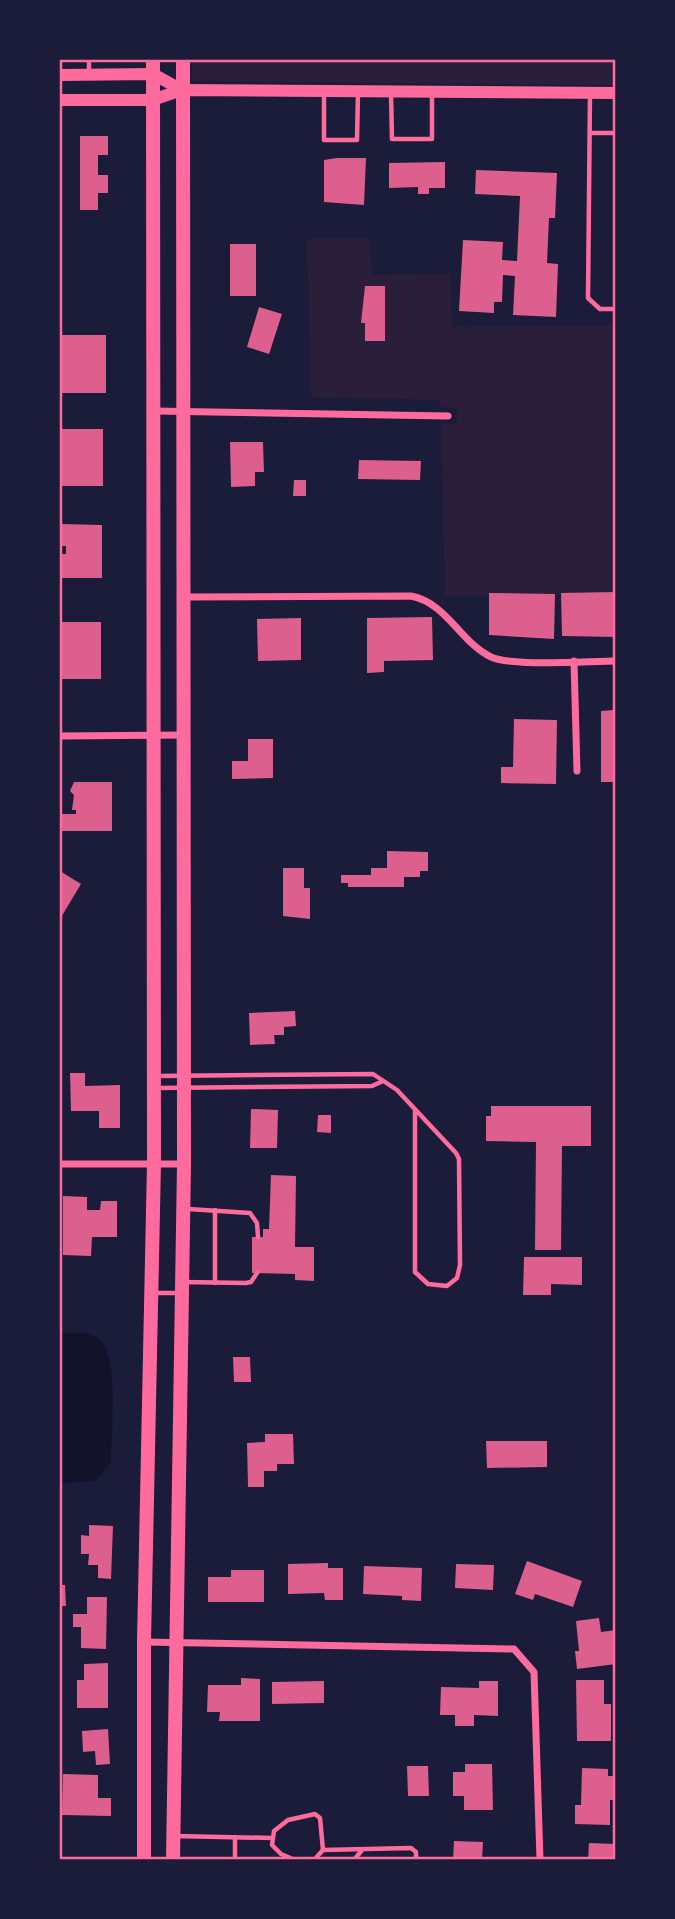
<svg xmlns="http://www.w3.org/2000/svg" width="675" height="1919" font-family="'PT Sans',sans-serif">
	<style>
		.green { fill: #2a1e3b }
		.water { fill: #12122b }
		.building { fill: #dd5f8e }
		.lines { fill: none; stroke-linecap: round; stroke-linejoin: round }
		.service { stroke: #ff6b9d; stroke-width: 4.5 }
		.minor { stroke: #ff6b9d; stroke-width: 7 }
		.tertiary { stroke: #ff6b9d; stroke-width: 12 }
		.secondary { stroke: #ff6b9d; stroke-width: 14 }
		.neatline { fill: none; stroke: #ff6b9d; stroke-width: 2.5 }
	</style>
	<rect width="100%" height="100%" fill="#1b1b3a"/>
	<g class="green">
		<polygon points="192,60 615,60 615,85 192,81"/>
		<polygon points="307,239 369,239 373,275 450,274 453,327 615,326 615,595 445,596 441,424 456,424 457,408 441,407 440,400 311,397"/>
	</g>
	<path class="water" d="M60 1333C71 1333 87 1331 98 1338 120 1353 111 1435 111 1462L95 1481 60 1483Z"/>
	<g class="building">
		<polygon points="80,136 108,136 108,155 98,155 98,175 108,175 108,193 98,193 98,210 80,210"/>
		<polygon points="337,158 366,158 364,205 324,202 324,160"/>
		<polygon points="445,162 445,188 429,188 429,194 418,194 418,187 389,188 389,163"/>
		<polygon points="476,170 557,173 555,218 549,218 547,263 558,264 556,317 513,315 515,276 503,275 502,302 494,302 494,313 459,311 463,240 503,242 502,260 517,261 520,196 475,194"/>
		<rect x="230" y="244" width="26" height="52"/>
		<polygon points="365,286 385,286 385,341 365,341 365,323 361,323"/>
		<polygon points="259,307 282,314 269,354 247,347"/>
		<polygon points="61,335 106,335 106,393 60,393"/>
		<polygon points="60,429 103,429 103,486 62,486"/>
		<polygon points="230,442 263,442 264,472 255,472 255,486 231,487"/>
		<polygon points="359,460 421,461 420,480 358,479"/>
		<polygon points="294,480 306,480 306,496 293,496"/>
		<polygon points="60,524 102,525 102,578 60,578 60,554 66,554 66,546 60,546"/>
		<polygon points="616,592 616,637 562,636 561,593"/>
		<polygon points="489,593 555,594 554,639 489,635"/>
		<polygon points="432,617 433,660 384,661 384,672 367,673 367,618"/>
		<polygon points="301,618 301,660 258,661 257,619"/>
		<rect x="60" y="622" width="41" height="57"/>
		<polygon points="613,699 616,699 616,782 601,782 601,711 613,710"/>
		<polygon points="514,719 557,720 556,784 501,783 501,767 513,767"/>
		<polygon points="248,739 273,739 273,778 232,779 232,761 248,761"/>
		<polygon points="74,782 112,782 112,831 60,831 60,814 76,814 76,810 72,810 74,795 70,791"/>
		<polygon points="387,851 428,852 428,871 420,871 420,877 404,877 404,887 348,887 348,883 341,883 341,875 371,875 371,868 387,868"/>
		<polygon points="283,868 304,868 304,888 310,888 310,919 283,916"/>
		<polygon points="60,871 81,884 60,919"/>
		<polygon points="295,1011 296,1026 284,1027 284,1035 274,1035 275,1044 250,1045 249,1013"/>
		<polygon points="70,1073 85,1073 85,1086 120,1085 120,1128 99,1128 99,1111 71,1111"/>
		<polygon points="491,1106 591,1106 591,1146 562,1146 561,1250 535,1250 536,1142 486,1141 486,1116 491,1116"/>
		<polygon points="251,1109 278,1110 277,1148 250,1148"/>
		<polygon points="318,1115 331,1115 331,1133 317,1132"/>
		<polygon points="271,1175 296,1176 295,1247 314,1247 314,1281 295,1280 295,1274 252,1273 252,1237 263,1237 263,1229 269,1229"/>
		<polygon points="63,1196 87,1197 87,1210 100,1210 101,1201 117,1201 117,1237 92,1237 91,1256 63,1255"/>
		<polygon points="524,1257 582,1257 582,1285 551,1284 551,1295 523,1295"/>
		<polygon points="233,1357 250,1357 251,1382 234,1382"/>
		<polygon points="265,1434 293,1434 294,1464 277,1464 277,1471 264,1471 264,1487 248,1487 247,1443 265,1442"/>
		<polygon points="486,1441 547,1441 547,1467 487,1468"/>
		<polygon points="89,1525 113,1526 111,1579 98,1578 98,1565 88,1565 89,1554 81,1554 81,1535 89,1536"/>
		<polygon points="527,1561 582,1581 573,1607 535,1594 533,1600 515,1594"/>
		<polygon points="328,1563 328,1568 343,1568 343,1600 325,1600 324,1593 288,1594 288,1564"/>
		<polygon points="456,1564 494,1565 493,1590 455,1588"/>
		<polygon points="364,1566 422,1568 421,1601 402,1600 402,1596 363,1594"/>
		<polygon points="231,1570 264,1570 264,1602 208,1602 208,1577 231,1577"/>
		<polygon points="60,1585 65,1585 66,1606 60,1606"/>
		<polygon points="87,1597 107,1597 106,1649 81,1648 81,1627 73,1627 73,1614 87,1614"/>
		<polygon points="599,1618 601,1632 616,1630 616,1664 577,1669 575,1651 579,1651 576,1621"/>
		<polygon points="108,1663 108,1708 77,1708 77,1680 84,1680 84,1664"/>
		<polygon points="241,1678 260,1679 260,1721 219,1721 220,1712 207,1712 208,1685 241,1685"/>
		<polygon points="576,1680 604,1680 604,1704 611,1704 611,1741 577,1741"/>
		<polygon points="324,1681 324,1703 272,1704 272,1682"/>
		<polygon points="479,1681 498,1681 498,1716 474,1715 474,1726 455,1726 455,1715 440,1715 441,1687 479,1688"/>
		<polygon points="108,1729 110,1764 96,1765 95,1751 83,1752 82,1731"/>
		<polygon points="465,1764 492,1764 493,1810 464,1810 464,1796 453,1796 453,1772 465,1772"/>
		<polygon points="407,1766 428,1766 429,1796 408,1796"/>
		<polygon points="582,1768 608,1769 608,1776 616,1776 616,1800 610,1800 610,1825 575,1824 575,1805 581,1805"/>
		<polygon points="63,1774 98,1775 98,1798 111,1798 111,1816 62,1815"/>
		<polygon points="454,1841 483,1842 482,1860 453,1860"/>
		<polygon points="589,1843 616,1844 616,1860 588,1860"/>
	</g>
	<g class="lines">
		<g class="service">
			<polyline points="89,74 89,60"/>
			<polyline points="324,93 324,140 357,140 358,92"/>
			<polyline points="391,93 392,139 432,139 432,93"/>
			<polyline points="590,94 588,298 600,309 616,309"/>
			<polyline points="590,133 616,133"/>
			<polyline points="156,1076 373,1074 397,1090 456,1153 459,1159 460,1265 457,1278 447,1286 428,1284 415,1272 415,1110"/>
			<polyline points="155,1088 372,1086 383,1081"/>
			<polyline points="188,1209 250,1213 257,1223 258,1237"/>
			<polyline points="183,1282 246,1283 251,1282 257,1273"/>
			<polyline points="215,1283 215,1210"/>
			<polyline points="153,1293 179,1293"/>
			<polyline points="174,1836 273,1838"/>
			<polyline points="235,1860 235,1837"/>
			<polyline points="295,1860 281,1854 272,1845 274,1831 288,1820 315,1814 320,1818 323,1850 411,1848 416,1852 416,1860"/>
			<polyline points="314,1860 323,1850"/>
			<polyline points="354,1860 362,1850"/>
		</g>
		<g class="minor">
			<polyline points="154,411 448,416"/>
			<path d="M185 597 411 596C447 603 460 642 491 657 513 667 588 661 616 661"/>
			<polyline points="574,661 577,771"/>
			<polyline points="60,736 184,735"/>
			<polyline points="60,1164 184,1164"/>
			<polyline points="144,1642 514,1649 534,1672 540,1860"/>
		</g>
		<g class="tertiary">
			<polyline points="60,75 153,74 182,90"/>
			<polyline points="60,100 152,100 182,90 616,93"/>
		</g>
		<g class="secondary">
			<polyline points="144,1860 144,1642 154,1163 153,60"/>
			<polyline points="173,1860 184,1164 183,60"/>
		</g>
	</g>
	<rect width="675" height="1919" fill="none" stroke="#1b1b3a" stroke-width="122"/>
	<rect x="61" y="61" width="553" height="1797" class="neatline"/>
</svg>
